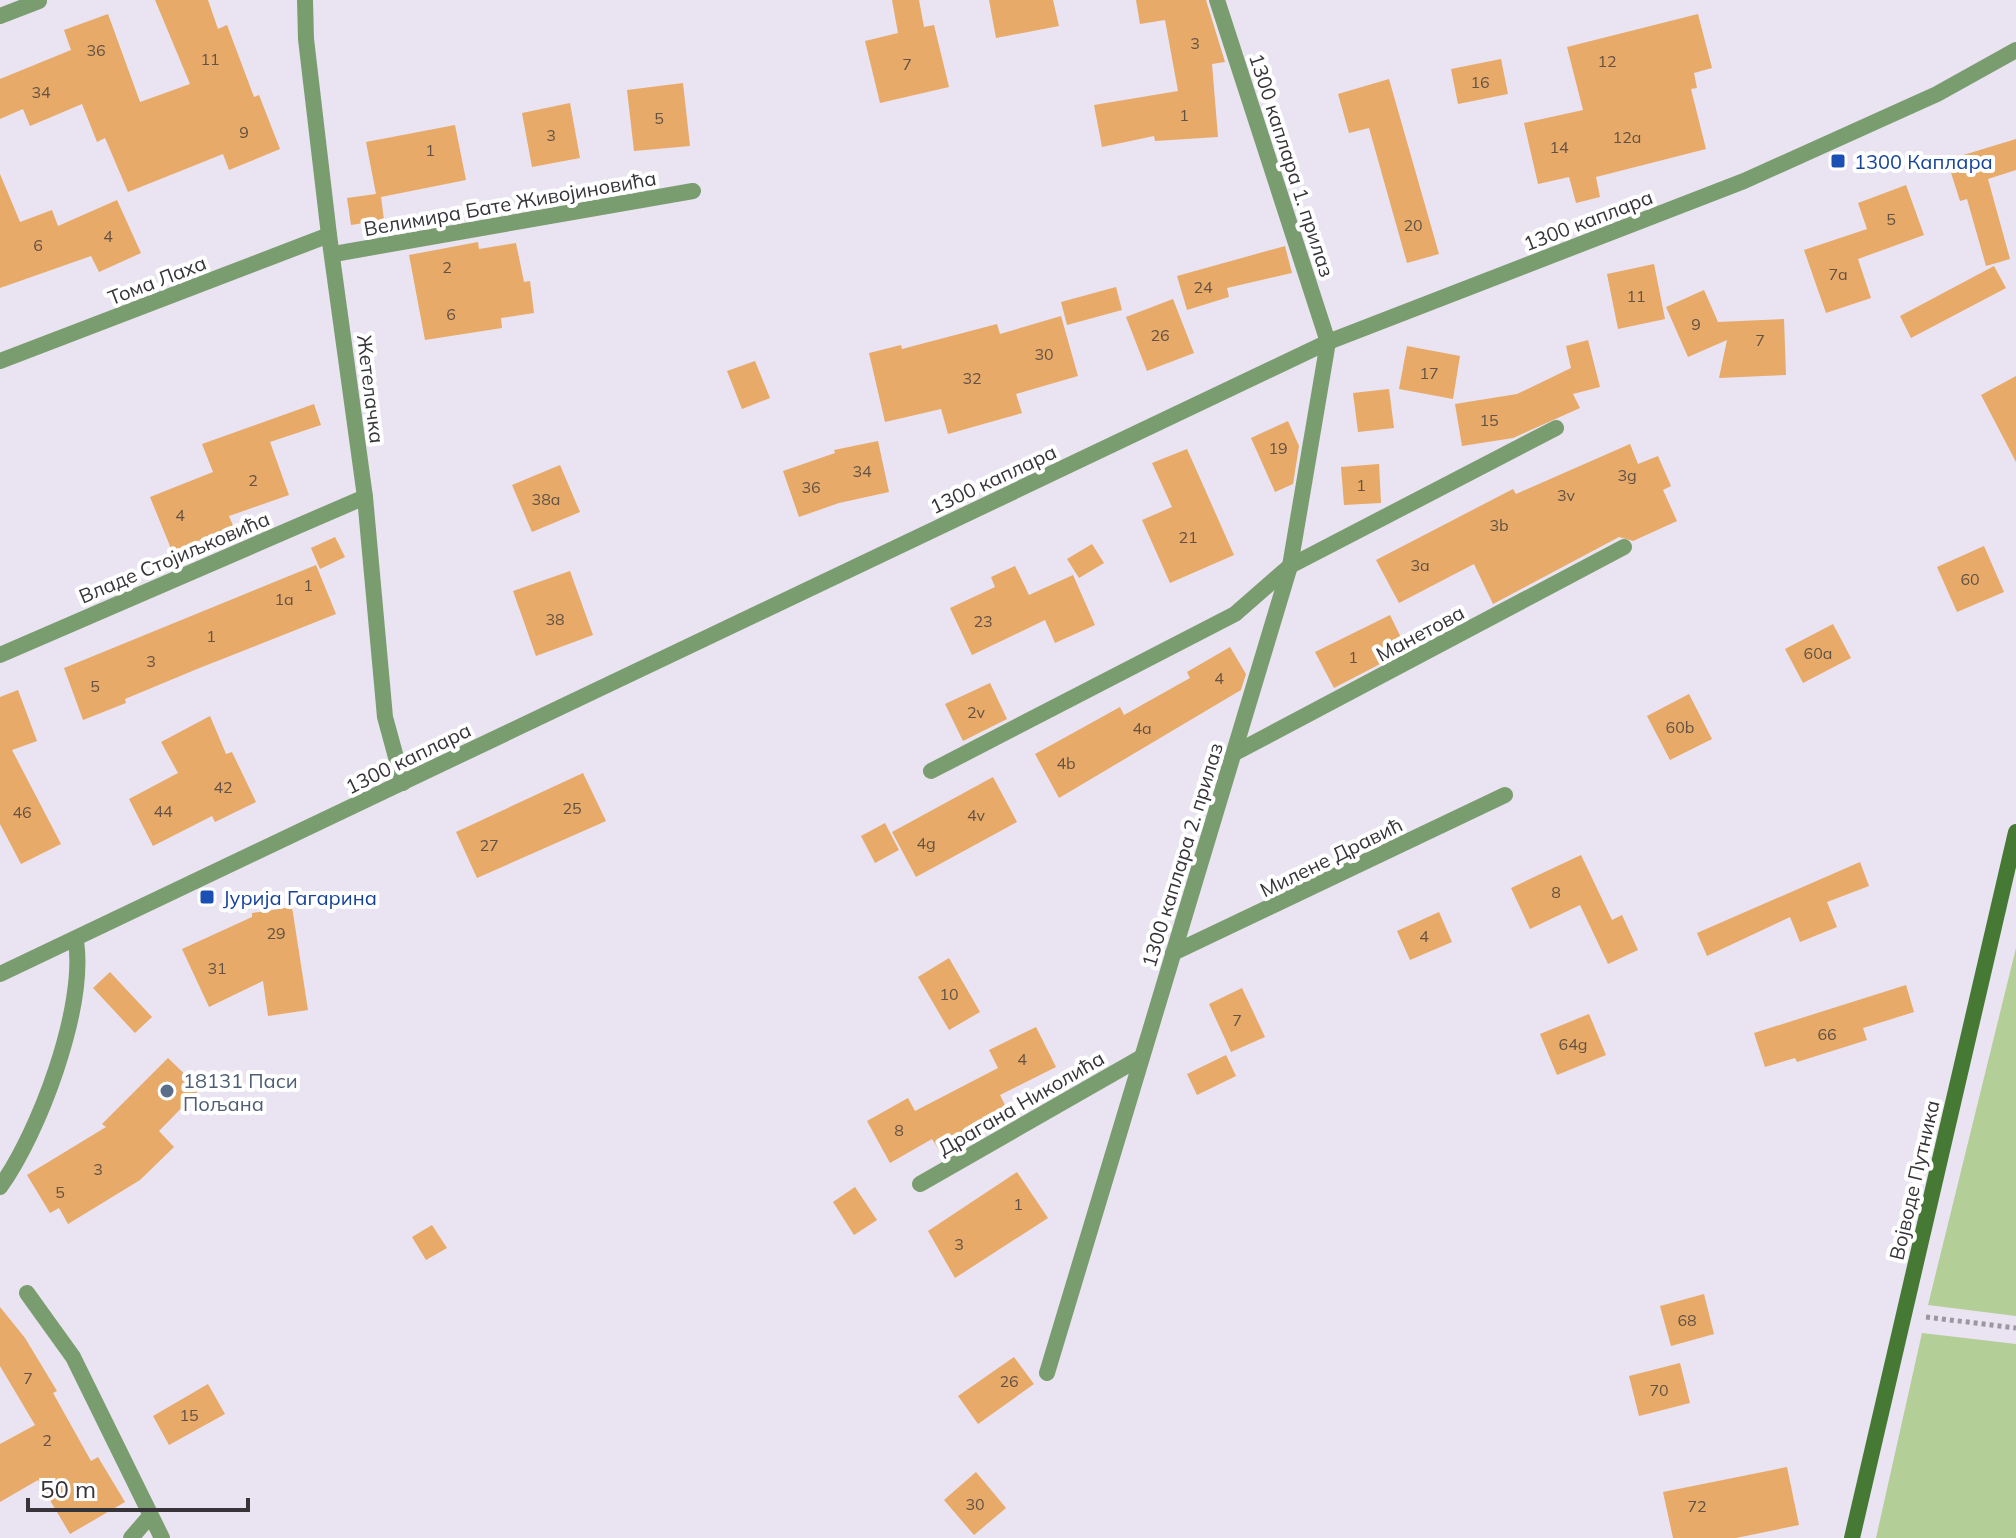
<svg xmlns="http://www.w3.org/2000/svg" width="2016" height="1538" font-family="Mulish,sans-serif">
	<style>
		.green { fill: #b3ce96 }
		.building { fill: #e7aa68 }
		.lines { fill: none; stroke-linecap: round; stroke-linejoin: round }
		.path { stroke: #9b96a0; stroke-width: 5; stroke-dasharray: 4 4; stroke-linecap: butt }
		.street { stroke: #7a9d70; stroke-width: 16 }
		.secondary { stroke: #457934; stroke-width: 16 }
		.transit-dot { fill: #1a4fb4; stroke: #fff; stroke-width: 3 }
		.service-dot { fill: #5c6f8a; stroke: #fff; stroke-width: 3 }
		.labels { text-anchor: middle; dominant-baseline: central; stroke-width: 8; stroke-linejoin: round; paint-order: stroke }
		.number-label { font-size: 16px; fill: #635245 }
		.transit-label { font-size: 20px; fill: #164399; stroke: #fff; text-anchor: start }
		.street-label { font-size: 20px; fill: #373439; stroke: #fff }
		.service-label { font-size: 20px; fill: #4e5e75; stroke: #fff; text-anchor: start }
	</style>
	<rect width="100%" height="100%" fill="#eae3f1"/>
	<g class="green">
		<polygon points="2016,948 2016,1316 1928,1305"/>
		<polygon points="1922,1333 2016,1344 2016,1538 1876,1538"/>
	</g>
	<g class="building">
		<polygon points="155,0 208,0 218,29 227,25 254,97 259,95 280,149 229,170 223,154 128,192 105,138 97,142 82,104 30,126 23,109 0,119 0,79 71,50 64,30 108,14 140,102 190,84"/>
		<polygon points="892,0 919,0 924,27 934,25 949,87 880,103 865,41 898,33"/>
		<polygon points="989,0 1053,0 1059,26 996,38"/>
		<polygon points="1136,0 1206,0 1225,62 1212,64 1218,137 1155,141 1154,136 1102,147 1094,105 1178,91 1165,20 1140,24"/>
		<polygon points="1698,14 1712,68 1694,73 1697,88 1691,89 1706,149 1596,177 1600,197 1576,203 1569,177 1538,184 1524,123 1583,110 1567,47"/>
		<polygon points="1501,59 1508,94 1458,104 1451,69"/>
		<polygon points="1389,79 1439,254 1407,263 1369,128 1349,133 1338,94"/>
		<polygon points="683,83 690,146 634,151 627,90"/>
		<polygon points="570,103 580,158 532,167 522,113"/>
		<polygon points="455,125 466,180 381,197 384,220 351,225 347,198 376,194 366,142"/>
		<polygon points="2016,139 2016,170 1988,179 2010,259 1986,266 1967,199 1960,201 1947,160"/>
		<polygon points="0,174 20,222 52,210 58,226 117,200 141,253 99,272 91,256 0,288"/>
		<polygon points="1906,185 1924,235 1858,259 1871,298 1826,313 1804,250 1867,229 1858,203"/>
		<polygon points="478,242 479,249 516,243 524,282 530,281 534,313 501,318 502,328 425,340 409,255"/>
		<polygon points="1285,246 1292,273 1227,288 1229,297 1187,310 1177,276"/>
		<polygon points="1654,264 1665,319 1618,329 1607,274"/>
		<polygon points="1994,266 2006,288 1911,338 1900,316"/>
		<polygon points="1116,287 1122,310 1067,325 1061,302"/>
		<polygon points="1704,290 1718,322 1784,319 1786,375 1719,378 1727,340 1688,357 1666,307"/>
		<polygon points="1173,299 1194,353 1147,371 1126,317"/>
		<polygon points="1061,316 1078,376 1016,394 1022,413 948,434 941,409 885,422 869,353 901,345 902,349 997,324 1000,334"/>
		<polygon points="1588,340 1600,387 1573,394 1580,408 1513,438 1462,446 1455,404 1517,394 1571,368 1566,346"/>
		<polygon points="1407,346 1460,356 1453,399 1399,389"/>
		<polygon points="755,361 770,398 742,409 727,371"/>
		<polygon points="2016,376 2016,462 1981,395"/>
		<polygon points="1389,389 1394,428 1358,432 1353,393"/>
		<polygon points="314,404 321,425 270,442 289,495 229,516 236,533 214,543 211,536 172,551 150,497 213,472 202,444"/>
		<polygon points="1288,421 1299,446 1293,484 1275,492 1251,438"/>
		<polygon points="878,441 889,492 839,503 799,517 783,471 835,453 834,450"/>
		<polygon points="1630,444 1638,464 1658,456 1671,486 1663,490 1677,521 1633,541 1619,537 1493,604 1474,564 1399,603 1376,560 1513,489 1516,494"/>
		<polygon points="1187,449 1234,555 1170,583 1142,520 1172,507 1152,463"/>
		<polygon points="1379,464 1381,503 1344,505 1341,467"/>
		<polygon points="560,465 580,512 532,532 512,485"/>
		<polygon points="335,537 345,557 320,569 311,548"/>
		<polygon points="1092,544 1104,563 1079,578 1067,559"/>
		<polygon points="1984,546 2004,592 1957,612 1937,567"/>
		<polygon points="316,565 336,614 197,669 125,699 126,703 83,720 64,668"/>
		<polygon points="1015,566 1029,595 1073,575 1095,625 1055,643 1045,620 972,655 950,608 995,587 991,577"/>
		<polygon points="570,571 593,635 536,656 513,591"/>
		<polygon points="1390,615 1407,650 1334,688 1315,652"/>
		<polygon points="1833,624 1851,658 1803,683 1785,649"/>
		<polygon points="1230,647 1246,674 1241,690 1059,798 1035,754 1120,707 1124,715 1190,678 1187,672"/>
		<polygon points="990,683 1007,719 963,741 945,704"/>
		<polygon points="18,690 37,741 12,750 61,844 21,864 0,824 0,697"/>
		<polygon points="1689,694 1712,739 1670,760 1647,716"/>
		<polygon points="210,716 226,754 232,752 256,802 215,822 212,816 153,846 129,799 178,773 161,742"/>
		<polygon points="583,773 606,821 477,878 456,832"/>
		<polygon points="993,777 1017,822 916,877 892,832"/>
		<polygon points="885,823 899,850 875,863 861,836"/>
		<polygon points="1581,855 1612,920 1622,915 1638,950 1608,964 1580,905 1530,929 1511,888"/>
		<polygon points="1860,862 1869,886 1827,902 1837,927 1800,942 1790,917 1707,956 1697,933"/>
		<polygon points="292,907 308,1010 268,1016 263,981 209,1007 182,949 252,917 252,913"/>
		<polygon points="1439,912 1452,942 1410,960 1397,931"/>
		<polygon points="949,958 980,1012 949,1030 918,977"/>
		<polygon points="110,972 152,1017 135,1033 93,988"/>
		<polygon points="1906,985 1914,1012 1863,1028 1867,1040 1797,1062 1795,1058 1765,1067 1754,1033"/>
		<polygon points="1242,988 1265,1037 1231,1052 1209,1004"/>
		<polygon points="1589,1014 1606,1055 1557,1075 1540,1034"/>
		<polygon points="1036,1027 1056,1067 1000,1095 1012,1119 943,1156 932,1139 890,1163 867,1121 908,1098 915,1111 998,1068 989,1050"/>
		<polygon points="1226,1055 1236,1076 1197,1095 1187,1074"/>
		<polygon points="168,1058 200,1089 159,1131 174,1147 140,1180 68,1224 59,1208 50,1213 27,1175 106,1127 102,1124"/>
		<polygon points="1017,1172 1048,1218 955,1278 928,1231"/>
		<polygon points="855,1187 877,1220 854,1235 833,1202"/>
		<polygon points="432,1225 447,1248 426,1260 412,1237"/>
		<polygon points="1704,1294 1714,1334 1671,1346 1660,1306"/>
		<polygon points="0,1307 25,1338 57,1391 53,1393 91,1461 98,1457 125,1502 70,1534 38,1480 0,1502 0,1444 35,1425 0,1366"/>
		<polygon points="1014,1357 1034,1384 978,1424 958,1396"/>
		<polygon points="1680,1363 1690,1403 1639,1416 1629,1376"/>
		<polygon points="208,1384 225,1414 169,1445 153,1416"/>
		<polygon points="1787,1467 1799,1525 1736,1538 1673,1538 1663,1492"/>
		<polygon points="976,1472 1006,1508 974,1535 944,1500"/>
	</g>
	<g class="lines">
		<polyline class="path" points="1926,1317 2016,1328"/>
		<g class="street">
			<polyline points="305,0 306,39 329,235 365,497 385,717 403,783"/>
			<polyline points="0,16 39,1"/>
			<polyline points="334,254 693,191"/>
			<polyline points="0,361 329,235"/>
			<polyline points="0,655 365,497"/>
			<polyline points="1233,754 1624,547"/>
			<polyline points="931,771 1235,614 1290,566 1556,428"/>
			<polyline points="1173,953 1505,795"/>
			<polyline points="0,974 1328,342 1744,181 1937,94 2016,50"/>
			<polyline points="920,1184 1142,1057"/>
			<path d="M0 1187C39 1133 86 1008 76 941"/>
			<polyline points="27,1293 73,1357 162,1538"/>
			<polyline points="1047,1373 1290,566 1328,342 1217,0"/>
			<polyline points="131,1538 150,1516"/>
		</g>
		<polyline class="secondary" points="1852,1538 2016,832"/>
	</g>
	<g class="transit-dot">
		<rect x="1830" y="153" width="16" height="16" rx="4"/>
		<rect x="199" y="889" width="16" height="16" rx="4"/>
	</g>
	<circle class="service-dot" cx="167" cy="1091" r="8"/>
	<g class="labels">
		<g class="number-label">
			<text x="1195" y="43">3</text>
			<text x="96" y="50">36</text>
			<text x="210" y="59">11</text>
			<text x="1607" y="61">12</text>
			<text x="907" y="64">7</text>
			<text x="1480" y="82">16</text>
			<text x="41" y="92">34</text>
			<text x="1184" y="115">1</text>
			<text x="659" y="118">5</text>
			<text x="244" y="132">9</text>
			<text x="551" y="135">3</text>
			<text x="1627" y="137">12a</text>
			<text x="1559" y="147">14</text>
			<text x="430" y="150">1</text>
			<text x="1891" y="219">5</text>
			<text x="1413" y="225">20</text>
			<text x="108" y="236">4</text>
			<text x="38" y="245">6</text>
			<text x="447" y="267">2</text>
			<text x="1838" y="274">7a</text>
			<text x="1203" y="287">24</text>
			<text x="1636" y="296">11</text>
			<text x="451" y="314">6</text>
			<text x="1696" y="324">9</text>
			<text x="1160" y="335">26</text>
			<text x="1760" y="340">7</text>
			<text x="1044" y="354">30</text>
			<text x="1429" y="373">17</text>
			<text x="972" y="378">32</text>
			<text x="1489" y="420">15</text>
			<text x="1278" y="448">19</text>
			<text x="862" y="471">34</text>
			<text x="1627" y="475">3g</text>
			<text x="253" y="480">2</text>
			<text x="1361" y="485">1</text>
			<text x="811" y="487">36</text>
			<text x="1566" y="495">3v</text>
			<text x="546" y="499">38a</text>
			<text x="180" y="515">4</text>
			<text x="1499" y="525">3b</text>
			<text x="1188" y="537">21</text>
			<text x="1420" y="565">3a</text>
			<text x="1970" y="579">60</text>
			<text x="308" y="585">1</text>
			<text x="284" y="599">1a</text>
			<text x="555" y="619">38</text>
			<text x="983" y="621">23</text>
			<text x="211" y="636">1</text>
			<text x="1818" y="653">60a</text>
			<text x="1353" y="657">1</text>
			<text x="151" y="661">3</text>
			<text x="1219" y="678">4</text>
			<text x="95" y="686">5</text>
			<text x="976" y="712">2v</text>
			<text x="1680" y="727">60b</text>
			<text x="1142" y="728">4a</text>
			<text x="1066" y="763">4b</text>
			<text x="223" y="787">42</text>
			<text x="572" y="808">25</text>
			<text x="163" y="811">44</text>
			<text x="22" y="812">46</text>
			<text x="976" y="815">4v</text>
			<text x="926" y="843">4g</text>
			<text x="489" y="845">27</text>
			<text x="1556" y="892">8</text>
			<text x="276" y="933">29</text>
			<text x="1424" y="936">4</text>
			<text x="217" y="968">31</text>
			<text x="949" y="994">10</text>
			<text x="1237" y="1020">7</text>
			<text x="1827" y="1034">66</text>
			<text x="1573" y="1044">64g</text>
			<text x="1022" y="1059">4</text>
			<text x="899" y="1130">8</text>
			<text x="98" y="1169">3</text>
			<text x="60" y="1192">5</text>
			<text x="1018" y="1204">1</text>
			<text x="959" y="1244">3</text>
			<text x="1687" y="1320">68</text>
			<text x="28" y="1378">7</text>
			<text x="1009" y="1381">26</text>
			<text x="1659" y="1390">70</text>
			<text x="189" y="1415">15</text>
			<text x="47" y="1440">2</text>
			<text x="975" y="1504">30</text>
			<text x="1697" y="1506">72</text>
		</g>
		<g class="transit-label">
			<text x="1854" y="161">1300 Каплара</text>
			<text x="223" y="897">Јурија Гагарина</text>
		</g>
		<g class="street-label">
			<text transform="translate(1292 165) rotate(72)">1300 каплара 1. прилаз</text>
			<text transform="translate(510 203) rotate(-10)">Велимира Бате Живојиновића</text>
			<text transform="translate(1588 220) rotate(-21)">1300 каплара</text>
			<text transform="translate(157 280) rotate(-21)">Тома Лаха</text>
			<text transform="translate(371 389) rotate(83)">Жетелачка</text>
			<text transform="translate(993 479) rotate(-25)">1300 каплара</text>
			<text transform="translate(174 557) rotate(-23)">Владе Стојиљковића</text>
			<text transform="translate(1420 633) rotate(-28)">Манетова</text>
			<text transform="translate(408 758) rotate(-26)">1300 каплара</text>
			<text transform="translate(1182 855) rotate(-73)">1300 каплара 2. прилаз</text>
			<text transform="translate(1331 857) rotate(-26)">Милене Дравић</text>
			<text transform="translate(1021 1103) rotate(-30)">Драгана Николића</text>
			<text transform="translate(1914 1180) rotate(-77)">Војводе Путника</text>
		</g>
		<g class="service-label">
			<text x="183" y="1080">18131 Паси<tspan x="183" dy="23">Пољана</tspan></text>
		</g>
	</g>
	<path d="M28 1498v12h220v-12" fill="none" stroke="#373439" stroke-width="4"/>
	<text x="40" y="1498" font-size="24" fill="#373439" stroke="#ffffff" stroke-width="6" paint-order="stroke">50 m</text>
</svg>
